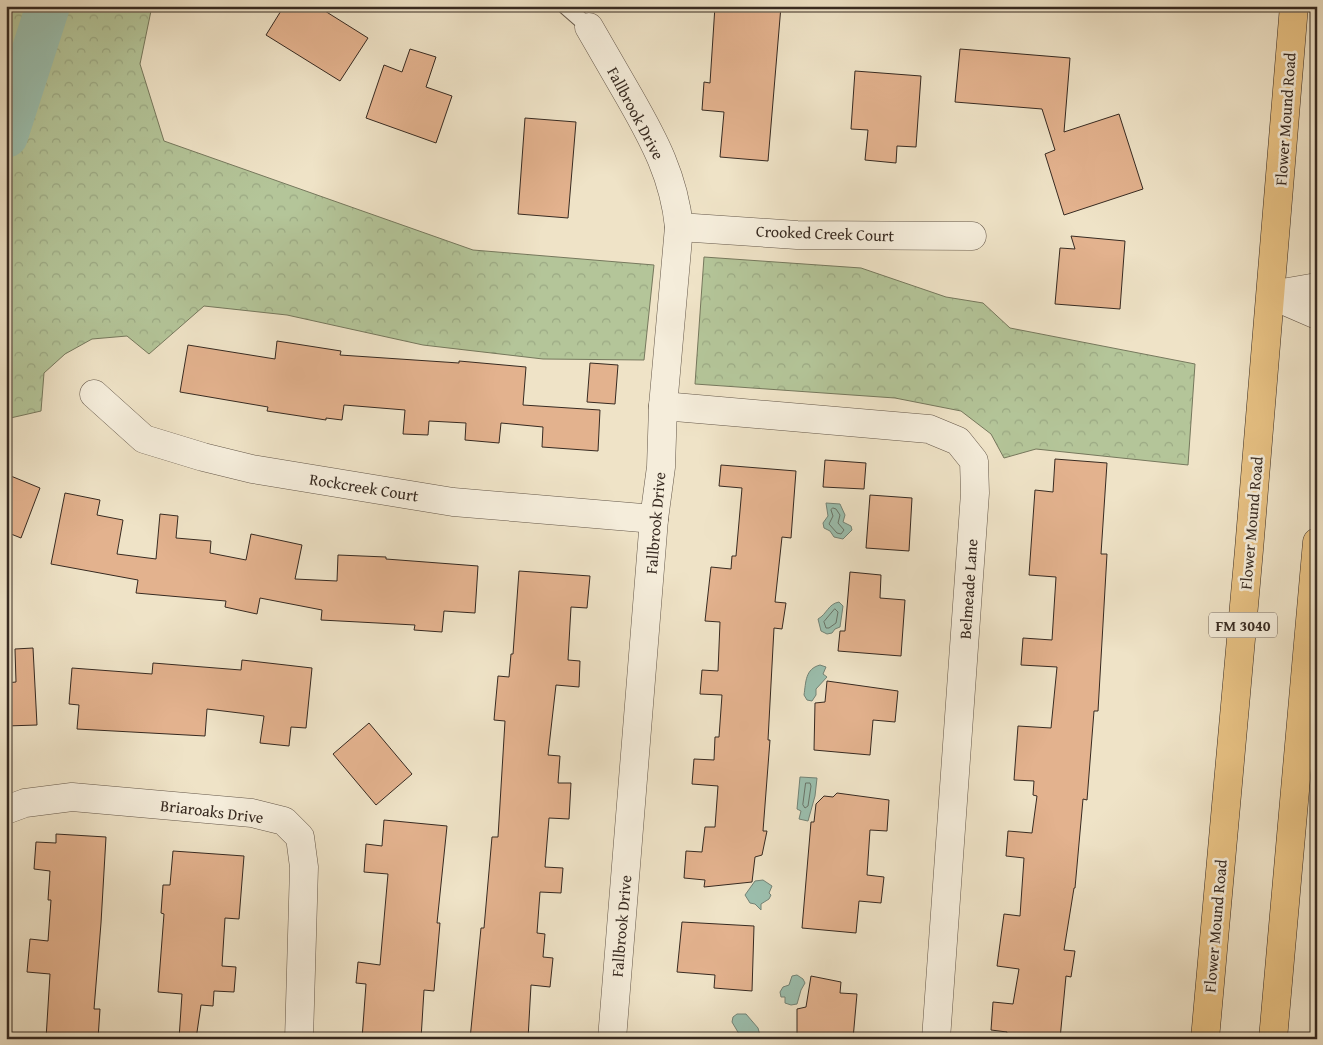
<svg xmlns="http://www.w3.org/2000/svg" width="1323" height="1045" font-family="'Gentium Book Plus',serif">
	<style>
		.forest { fill: url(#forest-crowns); stroke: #76785d }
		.water { fill: #9bbfae; stroke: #738376 }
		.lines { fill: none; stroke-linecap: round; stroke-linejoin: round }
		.shore { stroke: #697468; stroke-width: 1 }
		.river { stroke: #9bbfae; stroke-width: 44 }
		.building { fill: #e3b28e; stroke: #372a21 }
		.service-casing { stroke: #65584a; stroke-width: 17 }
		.minor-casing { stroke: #65584a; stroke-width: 29 }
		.primary-casing { stroke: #372a21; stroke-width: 29 }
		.service { stroke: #f5eddb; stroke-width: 15 }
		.minor { stroke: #f5eddb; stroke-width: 28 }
		.primary { stroke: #e8c284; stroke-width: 28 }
		.labels { text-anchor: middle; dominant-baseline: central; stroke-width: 5; stroke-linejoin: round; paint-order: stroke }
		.shield { fill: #f5eddb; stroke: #706459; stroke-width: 1 }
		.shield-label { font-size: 15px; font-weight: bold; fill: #372a21 }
		.street-label { font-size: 16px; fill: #372a21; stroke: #f5eddb }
	</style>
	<defs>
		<pattern id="forest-crowns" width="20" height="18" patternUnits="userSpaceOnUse" patternTransform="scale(1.25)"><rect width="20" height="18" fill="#b4c599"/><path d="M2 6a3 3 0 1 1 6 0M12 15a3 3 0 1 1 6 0" fill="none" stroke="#9ba984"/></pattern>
	</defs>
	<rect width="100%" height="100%" fill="#efe3c7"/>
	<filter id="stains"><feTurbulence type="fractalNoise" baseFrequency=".004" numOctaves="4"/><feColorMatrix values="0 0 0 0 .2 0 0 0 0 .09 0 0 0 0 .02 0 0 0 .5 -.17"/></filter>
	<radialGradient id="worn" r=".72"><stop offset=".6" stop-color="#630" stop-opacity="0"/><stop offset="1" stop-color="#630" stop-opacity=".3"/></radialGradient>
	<g class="forest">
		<polygon points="6,6 152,6 140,64 164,141 473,250 654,265 644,360 543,359 423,345 287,315 204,306 149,354 127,336 92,339 65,354 44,373 41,411 6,419"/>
		<polygon points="704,257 861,268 946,297 983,303 1010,328 1195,364 1188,465 1036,449 1004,458 991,434 961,411 895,398 695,384"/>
	</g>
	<g class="water">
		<polygon points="826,503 840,504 845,515 843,522 851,526 852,530 843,539 834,537 830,531 824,528 823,523 828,516"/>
		<path d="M839 602 843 606 840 627 835 629 832 633 827 634 821 631 818 619C827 614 828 604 839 602Z"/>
		<path d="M820 665 826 667 823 674 827 677 816 689V695L812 701 807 700 804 695C806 682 805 669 820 665Z"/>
		<polygon points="800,777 817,778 815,796 808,821 799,819 801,811 797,809"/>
		<polygon points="763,880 772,886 769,893 771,895 769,899 761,904 761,910 755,904 750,903 745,895 755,881"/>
		<polygon points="797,975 803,979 805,983 801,990 797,1004 791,1005 785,1003 785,997 781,997 780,992 783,987 789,985 792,976"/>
		<polygon points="737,1014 746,1014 758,1028 761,1039 742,1039 732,1022 733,1017"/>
	</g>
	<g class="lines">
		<g class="shore">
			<polygon points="833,508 836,509 840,515 838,523 844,530 841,534 837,533 829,524 833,516 831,510"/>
			<polygon points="835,609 838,612 836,623 829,628 826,628 824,622"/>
			<polygon points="806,783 810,783 811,786 808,806 805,808 803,805"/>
		</g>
		<polyline class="river" points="6,136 48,6"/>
	</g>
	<g class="building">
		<polygon points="284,6 317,6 368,38 340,81 266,35"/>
		<polygon points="715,6 781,6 768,161 720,157 724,112 702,110 704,82 710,83"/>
		<polygon points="410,49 436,57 426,87 452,96 436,143 366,118 384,65 402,72"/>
		<polygon points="960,49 1070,58 1064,132 1119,114 1143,189 1064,215 1045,154 1055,150 1042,109 955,102"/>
		<polygon points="855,71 921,76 916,147 897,146 896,163 865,160 868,130 851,129"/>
		<polygon points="525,118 576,122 568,218 518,214"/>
		<polygon points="1071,236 1125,241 1120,309 1055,304 1060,248 1075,249"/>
		<polygon points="277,341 341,351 340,355 459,363 459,361 526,367 523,405 600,410 598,451 542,447 543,427 501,423 499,443 465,440 466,423 429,421 428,435 403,434 405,410 344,405 342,420 326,418 326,420 267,411 268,407 180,392 188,345 275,359"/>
		<polygon points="590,363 618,365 615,404 587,402"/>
		<polygon points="1055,459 1107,463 1101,554 1107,554 1098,711 1094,711 1087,800 1083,799 1075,888 1074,888 1064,950 1075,951 1071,977 1066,976 1060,1039 1006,1039 1007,1032 991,1030 993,1002 1013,1004 1019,969 997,966 1004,914 1020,916 1024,858 1006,856 1008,831 1032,833 1037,796 1033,795 1034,781 1014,780 1018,726 1051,728 1057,667 1021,665 1023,638 1052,640 1056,577 1029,575 1035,490 1053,492"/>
		<polygon points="825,460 866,463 864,489 823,487"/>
		<polygon points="721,465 796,471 791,538 782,537 775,602 786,603 782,629 774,628 768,740 770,740 763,831 767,831 762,855 755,857 752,882 704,887 705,880 684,878 686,851 702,852 705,827 715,827 718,786 692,784 694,759 714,760 715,737 719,737 722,695 700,694 702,670 718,671 720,622 705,621 711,567 731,569 732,556 736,556 742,488 719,486"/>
		<polygon points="6,474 40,488 21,538 6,532"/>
		<polygon points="65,493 100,500 97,515 123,520 117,554 156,559 160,514 178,516 176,538 211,541 210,553 246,560 251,534 302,545 295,579 337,581 338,555 386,557 386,559 478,566 475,613 444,611 442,632 414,630 415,625 321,620 322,610 260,598 257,614 225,607 226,601 136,593 138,580 51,564"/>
		<polygon points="870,495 912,498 909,551 866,548"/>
		<polygon points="519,571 590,576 587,608 571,607 568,660 580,661 579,687 556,685 548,755 560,756 558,783 571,783 569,819 549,818 545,867 563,868 561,893 540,892 537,933 545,934 543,957 553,958 550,987 531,985 528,1039 470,1039 481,928 484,928 492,837 498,837 505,721 494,720 498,676 509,677 511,654 513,654"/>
		<polygon points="850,572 881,575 880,598 905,600 901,656 838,651 840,631 845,631"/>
		<polygon points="33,648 37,725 6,726 6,683 16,682 15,649"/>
		<polygon points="242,660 312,668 306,728 291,727 289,746 260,743 264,716 207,709 205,736 77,729 79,705 69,704 72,668 152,674 153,663 241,670"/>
		<polygon points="827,681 898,691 895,722 873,720 870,755 814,750 815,703 825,702"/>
		<polygon points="369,723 412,774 376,805 333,754"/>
		<polygon points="837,793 889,800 887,831 870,830 867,875 884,877 881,903 859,901 856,933 802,928 811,822 814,822 816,804 824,796 833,797"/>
		<polygon points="384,820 447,826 437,923 440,923 434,991 424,990 421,1039 362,1039 366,984 356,983 358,962 380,965 388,874 364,872 366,844 382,846"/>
		<polygon points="56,834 106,837 101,923 94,1009 100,1009 98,1039 46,1039 50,974 27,972 30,939 48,941 51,900 48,900 50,871 34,869 36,842 56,843"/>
		<polygon points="173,851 244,856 239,919 225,918 222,966 236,967 234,992 214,991 213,1006 201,1005 196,1039 179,1039 182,994 158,992 164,914 161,913 163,885 170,885"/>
		<polygon points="682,922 754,926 752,991 714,988 715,975 677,972"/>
		<polygon points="811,976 841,982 840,993 857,994 853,1039 797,1039 797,1009 806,1007"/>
	</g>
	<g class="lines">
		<g class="service-casing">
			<polyline id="service" points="565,6 589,27"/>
		</g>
		<g class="minor-casing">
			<g id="minor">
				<path d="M589 27C603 51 616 74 630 98 654 140 674 177 679 227L663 406 661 467 654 519 612 1039"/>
				<polyline points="679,227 797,235 972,236"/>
				<polyline points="1271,295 1317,315"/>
				<polyline points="1271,295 1317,287"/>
				<polyline points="94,394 144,439 203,457 252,469 453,502 654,519"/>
				<polyline points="663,406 929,429 958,441 974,461 975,493 936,1039"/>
				<polyline points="6,810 25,803 72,797 252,813 284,821 300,837 304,867 299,1039"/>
			</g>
		</g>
		<g class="primary-casing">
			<g id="primary">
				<polyline points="1205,1039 1249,550 1294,6"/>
				<polyline points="1273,1039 1317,542"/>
			</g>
		</g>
		<use href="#service" class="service"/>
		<use href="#minor" class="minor"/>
		<use href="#primary" class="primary"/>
	</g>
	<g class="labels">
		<rect class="shield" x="1209" y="612.5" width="68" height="25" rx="4"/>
		<g class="shield-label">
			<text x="1243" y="625">FM 3040</text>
		</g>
		<g class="street-label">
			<text transform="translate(636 113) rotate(62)">Fallbrook Drive</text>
			<text transform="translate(1285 119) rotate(-86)">Flower Mound Road</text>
			<text transform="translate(825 233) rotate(2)">Crooked Creek Court</text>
			<text transform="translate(364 487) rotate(9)">Rockcreek Court</text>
			<text transform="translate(655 523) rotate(-85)">Fallbrook Drive</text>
			<text transform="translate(1251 523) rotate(-85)">Flower Mound Road</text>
			<text transform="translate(968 589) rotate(-86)">Belmeade Lane</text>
			<text transform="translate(212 811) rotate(7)">Briaroaks Drive</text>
			<text transform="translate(621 926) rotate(-85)">Fallbrook Drive</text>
			<text transform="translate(1215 926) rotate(-85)">Flower Mound Road</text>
		</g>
	</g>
	<rect width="1323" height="1045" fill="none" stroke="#efe3c7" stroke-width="25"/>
	<rect x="8" y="8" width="1308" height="1030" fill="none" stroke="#372a21" stroke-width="2.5"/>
	<rect x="12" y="12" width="1298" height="1020" fill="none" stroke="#372a21"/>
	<rect width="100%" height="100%" filter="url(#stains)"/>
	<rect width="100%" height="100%" fill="url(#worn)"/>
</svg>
